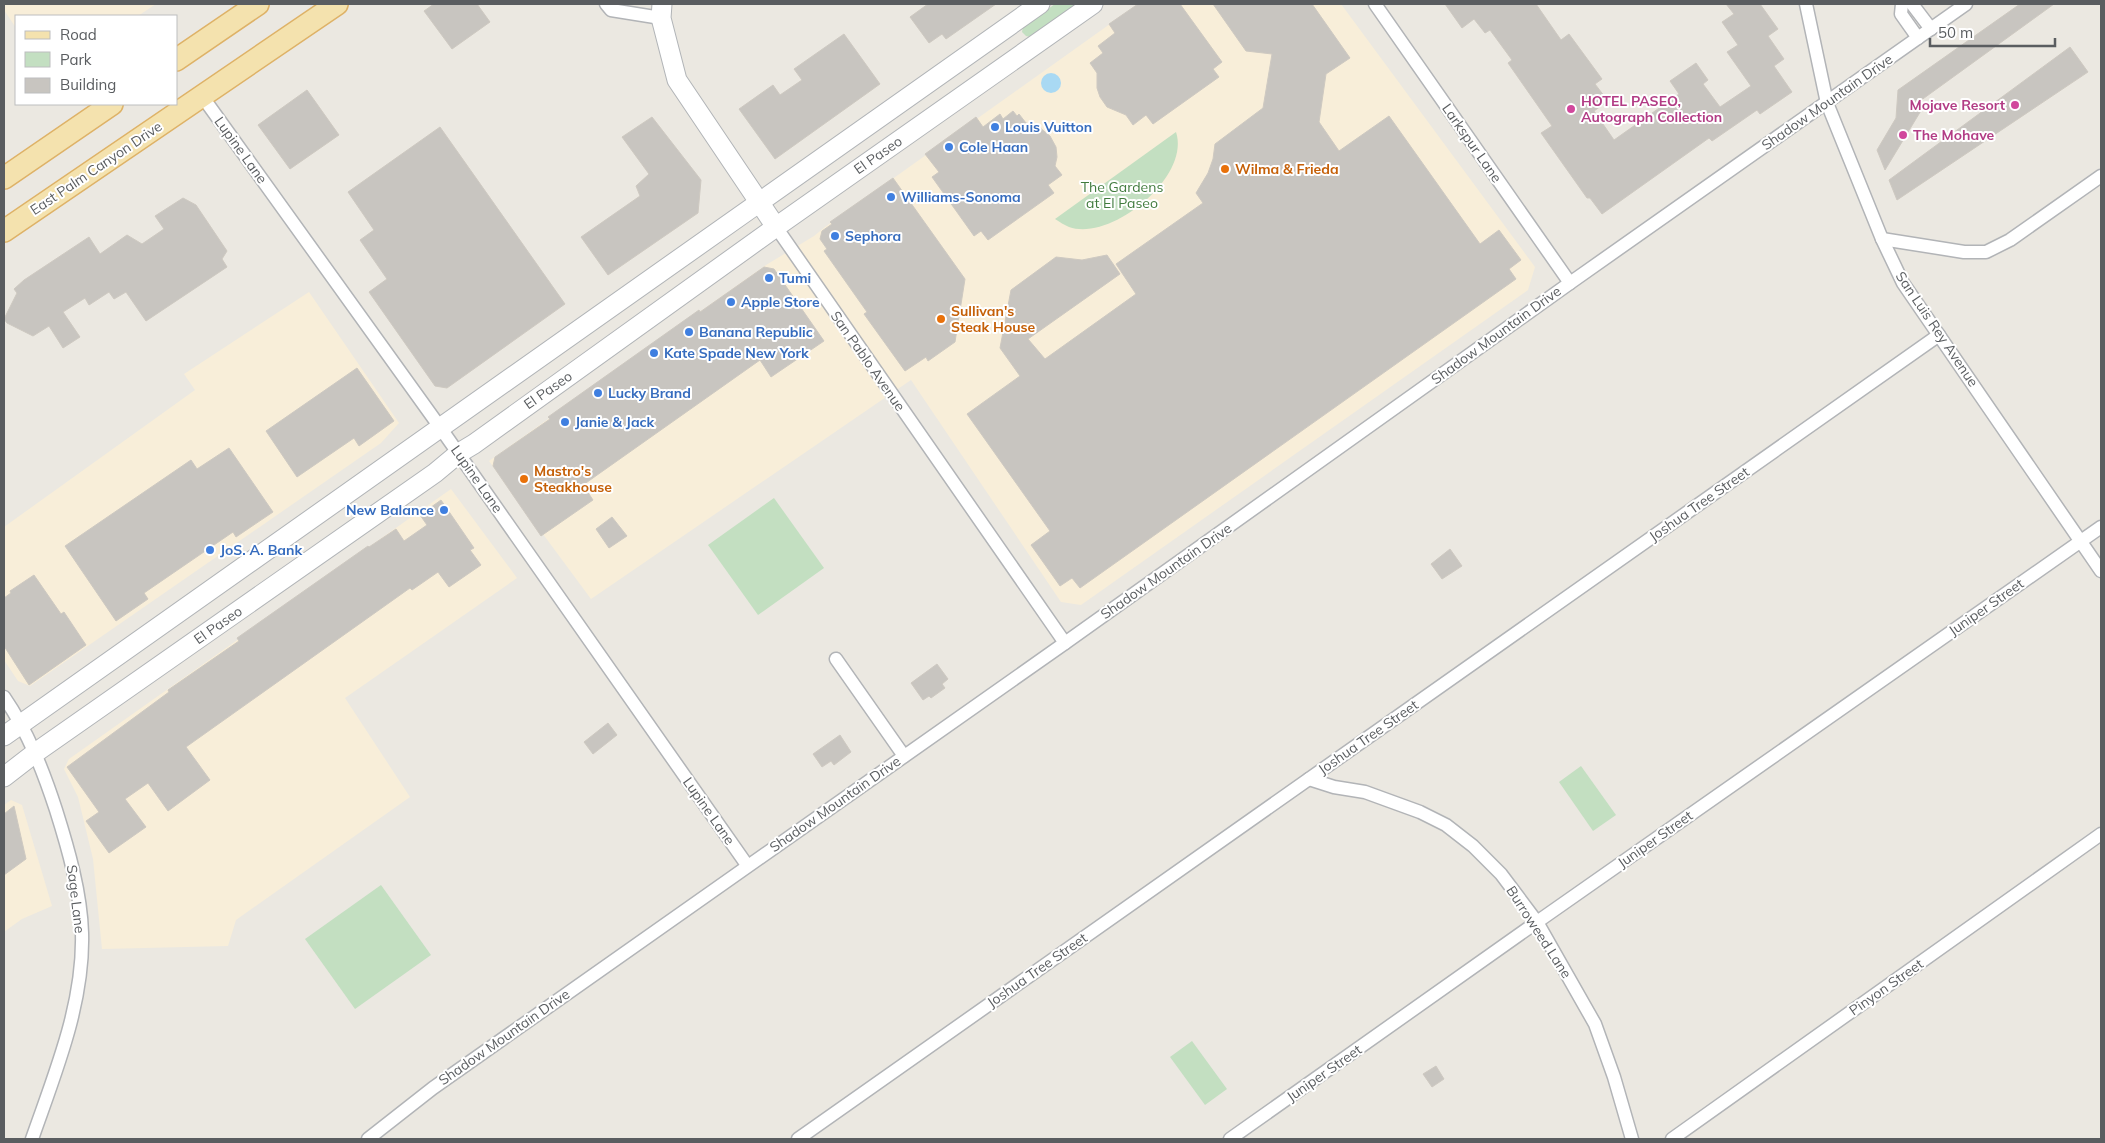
<svg xmlns="http://www.w3.org/2000/svg" width="2105" height="1143" font-family="Mulish,sans-serif">
	<style>
		.commercial { fill: #f8eed9 }
		.green { fill: #c3dfc1 }
		.water { fill: #a9d9f3 }
		.building { fill: #c8c5c0; stroke: #cec9c1 }
		.lines { fill: none; stroke-linecap: round; stroke-linejoin: round }
		.street-casing { stroke: #b2b4b7; stroke-width: 15 }
		.secondary-casing { stroke: #b1b4b7; stroke-width: 21 }
		.primary-casing { stroke: #deb267; stroke-width: 24 }
		.street { stroke: #fff; stroke-width: 12 }
		.secondary { stroke: #fff; stroke-width: 19 }
		.primary { stroke: #f4e2ae; stroke-width: 21 }
		.hotel-dot { fill: #d1479c; stroke: #fff; stroke-width: 2 }
		.shop-dot { fill: #3f7fe0; stroke: #fff; stroke-width: 2 }
		.food-dot { fill: #e8710a; stroke: #fff; stroke-width: 2 }
		.labels { text-anchor: middle; dominant-baseline: central; stroke-width: 4; stroke-linejoin: round; paint-order: stroke }
		.hotel-label { font-size: 14px; font-weight: bold; fill: #b23c85; stroke: #fff; text-anchor: start }
		.street-label { font-size: 14px; fill: #5a5d60; stroke: #fff }
		.shop-label { font-size: 14px; font-weight: bold; fill: #366cbe; stroke: #fff; text-anchor: start }
		.food-label { font-size: 14px; font-weight: bold; fill: #c56008; stroke: #fff; text-anchor: start }
		.park-label { font-size: 14px; fill: #417b3e; stroke: #fff }
	</style>
	<rect width="100%" height="100%" fill="#ebe8e1"/>
	<g class="commercial">
		<polygon points="4,4 156,4 138,16 16,16 16,28 4,10"/>
		<polygon points="1138,4 1341,4 1535,267 1528,290 1081,605 1061,602 911,380 591,599 489,461 766,265 814,236 825,227"/>
		<polygon points="309,292 399,423 381,443 30,686 18,681 4,660 4,527 195,390 184,374"/>
		<polygon points="451,489 517,578 345,698 410,797 236,920 228,946 102,949 93,859 78,797 64,769 69,759"/>
		<polygon points="11,800 22,805 52,906 22,919 4,932 4,805"/>
	</g>
	<g class="green">
		<polygon points="1055,4 1077,4 1030,37 1026,36 1022,32 1023,27"/>
		<path d="M1176 132C1191 177 1111 242 1069 227 1064 225 1060 222 1055 219Z"/>
		<polygon points="774,498 824,568 758,615 708,545"/>
		<polygon points="1581,766 1616,815 1593,831 1559,782"/>
		<polygon points="381,885 431,955 355,1009 305,939"/>
		<polygon points="1192,1041 1227,1089 1205,1105 1170,1057"/>
	</g>
	<circle class="water" cx="1051" cy="83" r="10"/>
	<g class="building">
		<polygon points="434,4 477,4 490,22 452,49 424,11"/>
		<polygon points="928,4 996,4 946,39 942,34 929,43 910,17"/>
		<polygon points="1138,4 1180,4 1222,62 1213,69 1219,77 1153,124 1146,115 1133,125 1126,115 1107,107 1100,97 1097,88 1097,73 1090,63 1103,53 1098,46 1115,33 1109,24"/>
		<polygon points="1213,4 1312,4 1350,58 1326,74 1319,122 1339,151 1389,116 1480,244 1499,230 1521,260 1509,269 1516,279 1080,588 1072,578 1060,586 1031,545 1050,531 967,414 1020,376 1000,348 1011,290 1056,257 1082,260 1107,255 1120,274 1028,339 1045,359 1136,294 1116,264 1203,203 1196,193 1208,173 1213,159 1215,144 1263,108 1272,54 1246,51"/>
		<polygon points="1445,4 1536,4 1561,40 1569,34 1602,79 1595,84 1608,101 1594,111 1614,140 1679,94 1670,81 1696,63 1708,80 1703,84 1720,107 1751,86 1727,52 1738,45 1722,22 1734,14 1726,4 1760,4 1778,29 1768,36 1784,59 1774,66 1792,92 1760,114 1757,110 1712,141 1709,138 1602,214 1590,198 1587,198 1541,133 1552,126 1508,63 1512,60 1490,30 1485,33 1474,19 1462,28"/>
		<polygon points="2020,4 2054,4 1920,101 1922,109 1885,170 1877,150 1896,118 1898,90"/>
		<polygon points="844,34 880,84 775,159 739,109 773,85 780,95 802,80 794,69"/>
		<polygon points="2070,47 2088,72 1897,200 1889,180"/>
		<polygon points="307,90 339,135 290,169 258,125"/>
		<polygon points="1013,111 1017,116 1019,114 1026,123 1039,127 1050,136 1056,147 1057,157 1055,166 1062,175 1048,185 1054,193 988,240 981,231 974,236 932,177 939,172 925,154 976,117 983,127 1000,114 1003,119"/>
		<polygon points="652,117 701,180 698,213 608,275 581,237 640,196 636,186 649,174 622,137"/>
		<polygon points="440,127 565,304 447,388 435,386 369,292 387,279 360,240 374,230 348,192"/>
		<polygon points="893,178 965,279 955,342 928,361 926,357 905,371 864,314 867,312 824,251 827,249 820,239 822,231 832,224 830,222"/>
		<polygon points="183,198 196,205 227,251 222,259 227,267 146,321 126,292 114,299 109,292 89,305 85,298 63,312 80,337 63,348 49,326 33,336 7,323 4,319 17,293 14,289 24,280 89,237 100,254 127,235 142,244 164,229 155,216"/>
		<polygon points="764,267 774,269 824,341 771,377 760,360 583,485 593,500 541,536 493,466 495,457 550,419 548,417 699,310 700,312"/>
		<polygon points="357,368 394,421 359,446 354,438 297,477 266,431"/>
		<polygon points="229,448 273,512 236,537 233,532 144,593 148,599 116,621 65,546 191,460 197,469"/>
		<polygon points="441,500 474,548 470,550 481,565 449,587 438,572 412,590 410,588 186,747 210,780 168,811 148,783 125,799 146,827 109,853 86,821 99,812 67,767 169,692 168,690 239,641 237,638 368,546 369,547 396,529 404,541 427,525 420,515"/>
		<polygon points="612,517 627,536 609,548 596,529"/>
		<polygon points="1450,549 1462,566 1442,579 1431,564"/>
		<polygon points="34,575 61,614 64,612 86,645 29,685 4,646 4,598 11,593 10,591"/>
		<polygon points="937,664 948,679 942,684 945,688 931,698 929,696 923,700 911,683"/>
		<polygon points="608,723 617,735 593,754 584,742"/>
		<polygon points="840,735 851,752 834,765 831,761 822,767 813,754"/>
		<polygon points="14,806 26,859 4,875 4,814"/>
		<polygon points="1436,1066 1444,1079 1432,1087 1423,1074"/>
	</g>
	<g class="lines">
		<g class="street-casing">
			<g id="street">
				<polyline points="606,4 611,10 661,18"/>
				<polyline points="1375,4 1570,283"/>
				<polyline points="1806,4 1827,103 1882,239 1903,283 2101,571"/>
				<polyline points="1902,4 1901,14 1918,38"/>
				<polyline points="1912,4 1931,29"/>
				<polyline points="202,96 437,423 747,865"/>
				<polyline points="776,227 1065,643"/>
				<polyline points="1882,239 1964,252 1986,252 2010,240 2101,176"/>
				<polyline points="836,659 904,756"/>
				<path d="M4 697C28 732 43 770 56 810 68 848 81 893 82 933 84 1004 55 1073 32 1139"/>
				<polyline points="1309,779 1334,787 1365,792 1420,812 1446,825 1473,846 1501,874 1537,922 1595,1024 1614,1077 1632,1139"/>
				<polyline points="368,1139 433,1088 1065,643 1570,283 1966,4"/>
				<polyline points="798,1139 1939,335"/>
				<polyline points="1230,1139 1537,922 2101,527"/>
				<polyline points="1672,1139 2101,834"/>
			</g>
		</g>
		<g class="secondary-casing">
			<g id="secondary">
				<polyline points="662,4 661,18 677,80 776,227"/>
				<polyline points="4,736 1040,4"/>
				<polyline points="4,777 35,753 435,473 459,453 474,444 776,227 1093,4"/>
			</g>
		</g>
		<g class="primary-casing">
			<g id="primary">
				<polyline points="176,60 258,4"/>
				<polyline points="4,178 112,104"/>
				<polyline points="4,231 337,4"/>
			</g>
		</g>
		<use href="#street" class="street"/>
		<use href="#secondary" class="secondary"/>
		<use href="#primary" class="primary"/>
	</g>
	<g class="hotel-dot">
		<circle cx="2015" cy="105" r="5"/>
		<circle cx="1571" cy="109" r="5"/>
		<circle cx="1903" cy="135" r="5"/>
	</g>
	<g class="shop-dot">
		<circle cx="995" cy="127" r="5"/>
		<circle cx="949" cy="147" r="5"/>
		<circle cx="891" cy="197" r="5"/>
		<circle cx="835" cy="236" r="5"/>
		<circle cx="769" cy="278" r="5"/>
		<circle cx="731" cy="302" r="5"/>
		<circle cx="689" cy="332" r="5"/>
		<circle cx="654" cy="353" r="5"/>
		<circle cx="598" cy="393" r="5"/>
		<circle cx="565" cy="422" r="5"/>
		<circle cx="444" cy="510" r="5"/>
		<circle cx="210" cy="550" r="5"/>
	</g>
	<g class="food-dot">
		<circle cx="1225" cy="169" r="5"/>
		<circle cx="941" cy="319" r="5"/>
		<circle cx="524" cy="479" r="5"/>
	</g>
	<g class="labels">
		<g class="hotel-label">
			<text x="1581" y="101">HOTEL PASEO,<tspan x="1581" dy="16">Autograph Collection</tspan></text>
			<text x="2005" y="105" text-anchor="end">Mojave Resort</text>
			<text x="1913" y="135">The Mohave</text>
		</g>
		<g class="street-label">
			<text transform="translate(1827 102) rotate(-35)">Shadow Mountain Drive</text>
			<text transform="translate(1472 143) rotate(55)">Larkspur Lane</text>
			<text transform="translate(241 150) rotate(54)">Lupine Lane</text>
			<text transform="translate(878 155) rotate(-35)">El Paseo</text>
			<text transform="translate(96 168) rotate(-34)">East Palm Canyon Drive</text>
			<text transform="translate(1937 329) rotate(56)">San Luis Rey Avenue</text>
			<text transform="translate(1496 335) rotate(-36)">Shadow Mountain Drive</text>
			<text transform="translate(868 361) rotate(55)">San Pablo Avenue</text>
			<text transform="translate(548 390) rotate(-35)">El Paseo</text>
			<text transform="translate(477 479) rotate(55)">Lupine Lane</text>
			<text transform="translate(1699 504) rotate(-35)">Joshua Tree Street</text>
			<text transform="translate(1166 571) rotate(-35)">Shadow Mountain Drive</text>
			<text transform="translate(1986 607) rotate(-35)">Juniper Street</text>
			<text transform="translate(218 625) rotate(-35)">El Paseo</text>
			<text transform="translate(1368 737) rotate(-35)">Joshua Tree Street</text>
			<text transform="translate(835 804) rotate(-35)">Shadow Mountain Drive</text>
			<text transform="translate(709 811) rotate(55)">Lupine Lane</text>
			<text transform="translate(1655 839) rotate(-35)">Juniper Street</text>
			<text transform="translate(76 899) rotate(83)">Sage Lane</text>
			<text transform="translate(1539 932) rotate(57)">Burroweed Lane</text>
			<text transform="translate(1037 970) rotate(-35)">Joshua Tree Street</text>
			<text transform="translate(1886 987) rotate(-35)">Pinyon Street</text>
			<text transform="translate(504 1037) rotate(-35)">Shadow Mountain Drive</text>
			<text transform="translate(1324 1073) rotate(-35)">Juniper Street</text>
		</g>
		<g class="shop-label">
			<text x="1005" y="127">Louis Vuitton</text>
			<text x="959" y="147">Cole Haan</text>
			<text x="901" y="197">Williams-Sonoma</text>
			<text x="845" y="236">Sephora</text>
			<text x="779" y="278">Tumi</text>
			<text x="741" y="302">Apple Store</text>
			<text x="699" y="332">Banana Republic</text>
			<text x="664" y="353">Kate Spade New York</text>
			<text x="608" y="393">Lucky Brand</text>
			<text x="575" y="422">Janie &amp; Jack</text>
			<text x="434" y="510" text-anchor="end">New Balance</text>
			<text x="220" y="550">JoS. A. Bank</text>
		</g>
		<g class="food-label">
			<text x="1235" y="169">Wilma &amp; Frieda</text>
			<text x="951" y="311">Sullivan's<tspan x="951" dy="16">Steak House</tspan></text>
			<text x="534" y="471">Mastro's<tspan x="534" dy="16">Steakhouse</tspan></text>
		</g>
		<g class="park-label">
			<text x="1122" y="187">The Gardens<tspan x="1122" dy="16">at El Paseo</tspan></text>
		</g>
	</g>
	<rect width="2105" height="1143" fill="none" stroke="#5a5d60" stroke-width="10"/>
	<rect x="15" y="15" width="162" height="90" fill="#ffffff" stroke="#bdbebf"/>
	<rect x="25" y="31" width="25" height="8" fill="#f4e2ae" stroke="#bdbebf"/>
	<text x="60" y="40" font-size="15" fill="#5a5d60">Road</text>
	<rect x="25" y="52" width="25" height="15" fill="#c3dfc1" stroke="#bdbebf"/>
	<text x="60" y="65" font-size="15" fill="#5a5d60">Park</text>
	<rect x="25" y="78" width="25" height="15" fill="#c8c5c0" stroke="#bdbebf"/>
	<text x="60" y="90" font-size="15" fill="#5a5d60">Building</text>
	<path d="M1930 38v8h125v-8" fill="none" stroke="#5a5d60" stroke-width="2.5"/>
	<text x="1938" y="38" font-size="15" fill="#5a5d60" stroke="#ffffff" stroke-width="4" paint-order="stroke">50 m</text>
</svg>
